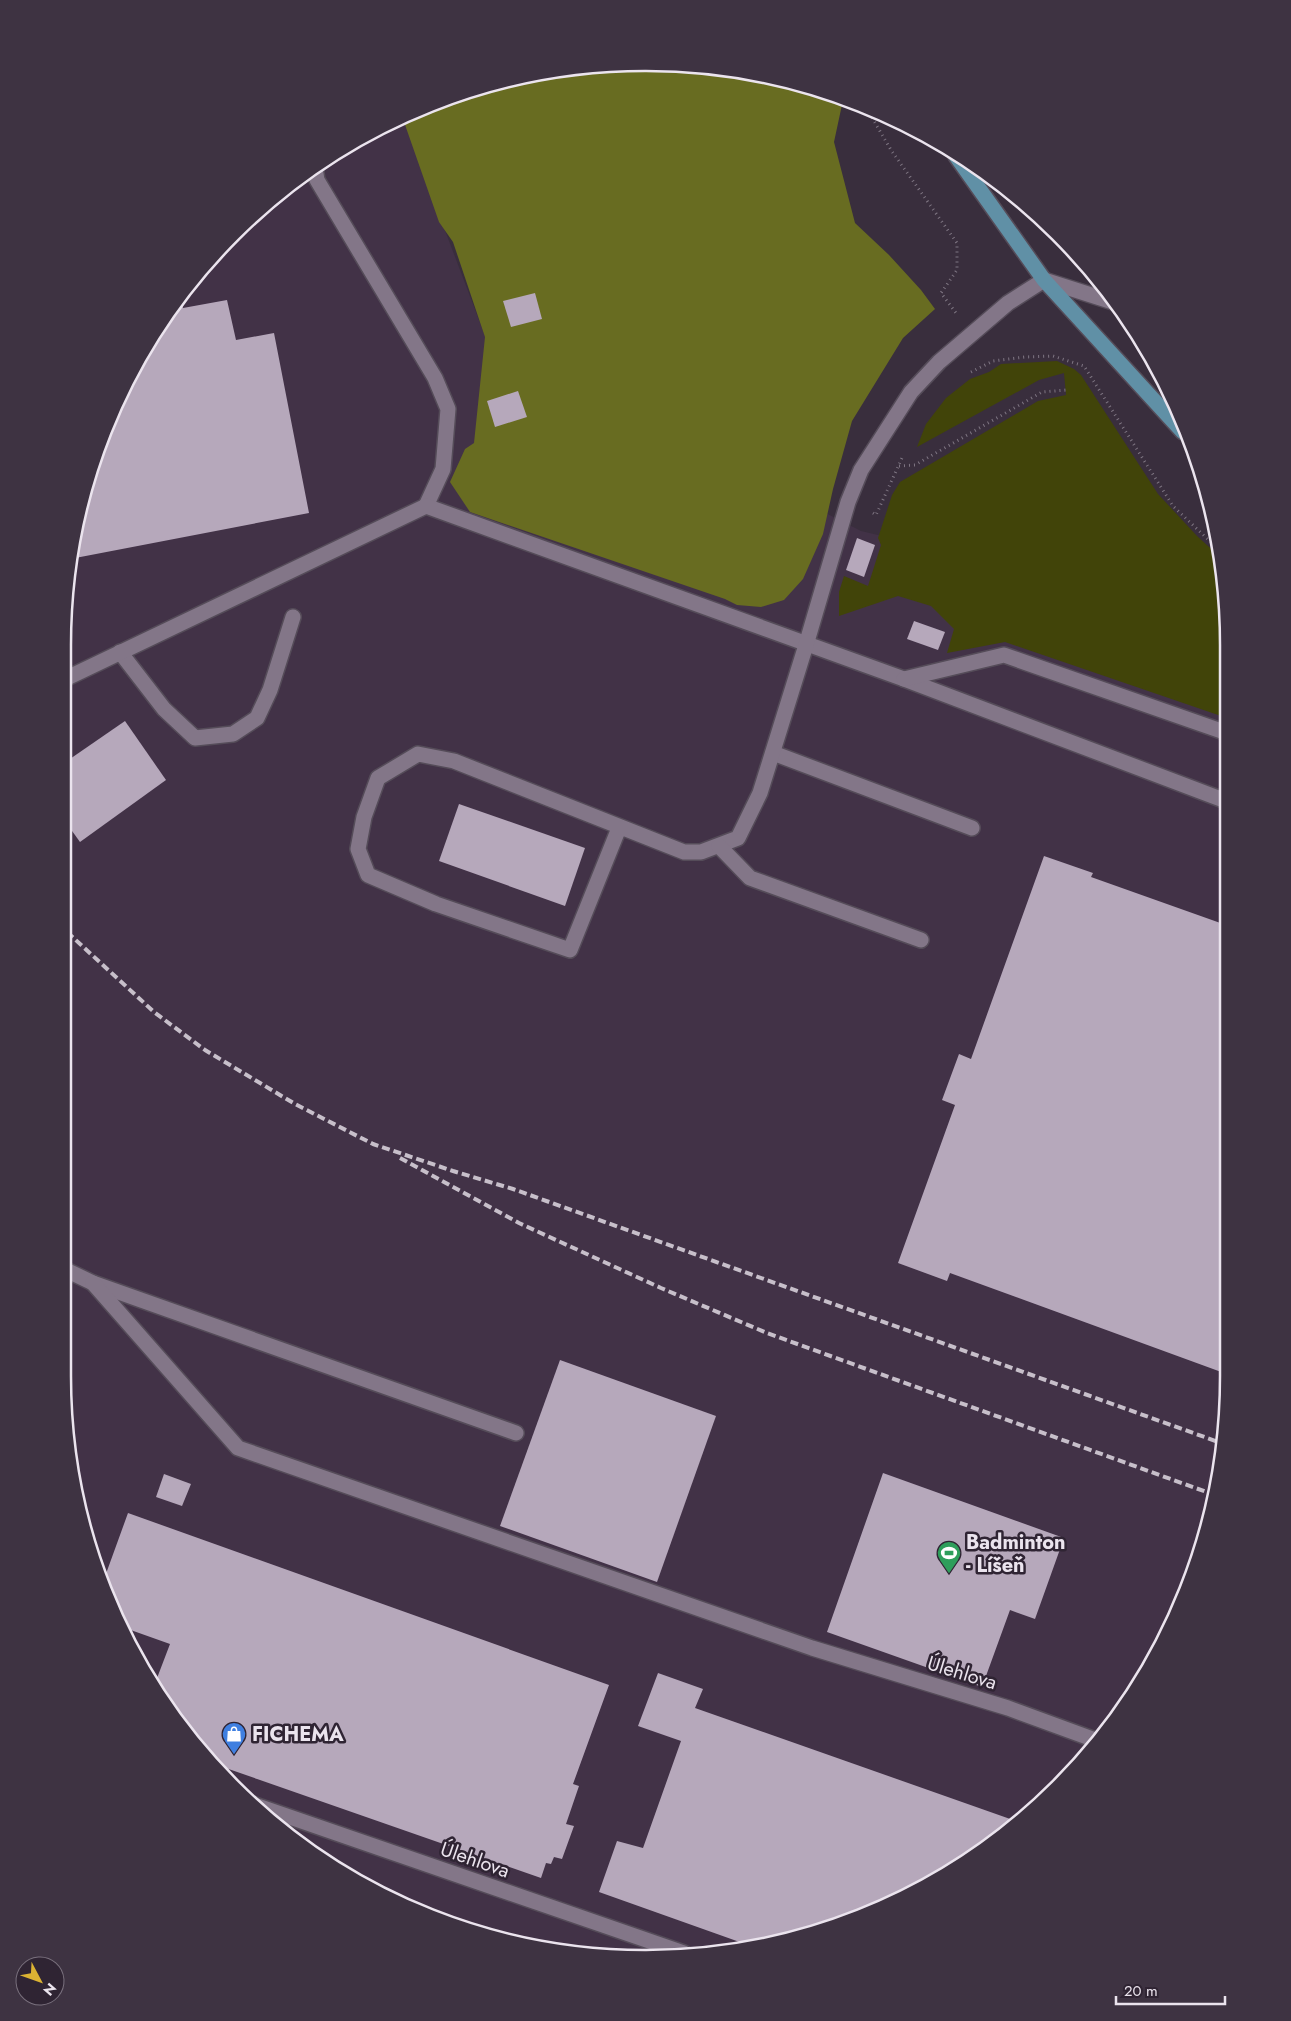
<svg xmlns="http://www.w3.org/2000/svg" width="1291" height="2021" font-family="Jost,sans-serif">
	<style>
		.built { fill: #423247 }
		.green { fill: #414409 }
		.forest { fill: #686c21 }
		.building { fill: #b6a8bb }
		.lines { fill: none; stroke-linecap: round; stroke-linejoin: round }
		.minor-casing { stroke: #554c59; stroke-width: 18 }
		.major-casing { stroke: #554c59; stroke-width: 18 }
		.path { stroke: #7f7683; stroke-width: 3; stroke-dasharray: 1 4; stroke-linecap: butt }
		.minor { stroke: #837688; stroke-width: 15 }
		.major { stroke: #6090a6; stroke-width: 15 }
		.rail { stroke: #c7bfca; stroke-width: 4; stroke-dasharray: 8 4; stroke-linecap: butt }
		.labels { text-anchor: middle; dominant-baseline: central; stroke-width: 5; stroke-linejoin: round; paint-order: stroke }
		.poi-label { font-size: 20px; font-weight: bold; fill: #ebe4ee; stroke: #2f2433; text-anchor: start }
		.street-label { font-size: 20px; fill: #ebe4ee; stroke: #2f2433 }
		.rim { fill: none; stroke: #ebe4ee; stroke-width: 2.5 }
	</style>
	<rect width="100%" height="100%" fill="#392e3d"/>
	<polygon class="built" points="409,116 430,191 487,341 861,531 954,553 1227,607 1224,1451 1184,1598 1108,1731 1030,1814 969,1860 903,1898 797,1939 645,1958 532,1947 458,1927 387,1898 291,1838 233,1788 161,1700 93,1563 68,1452 67,570 107,422 183,290 261,207 354,140"/>
	<polygon class="green" points="1057,361 1074,369 1081,375 1158,494 1197,536 1219,556 1227,607 1227,718 1005,642 947,653 954,629 931,606 898,596 839,616 839,592 844,576 868,586 881,545 878,538 892,495 900,482 1038,401 1066,395 1064,373 1039,380 917,447 926,424 946,398 970,379 989,372 1001,364"/>
	<polygon class="forest" points="684,64 797,82 843,100 834,142 855,223 889,255 921,290 935,309 903,338 852,421 833,489 823,534 803,579 784,600 761,607 737,605 725,599 470,512 450,482 465,449 474,443 485,337 453,242 439,222 403,119 458,93 570,67"/>
	<g class="building">
		<polygon points="535,293 542,319 511,327 503,301"/>
		<polygon points="180,296 183,308 227,300 236,340 274,333 309,513 70,559 107,422"/>
		<polygon points="518,391 527,417 495,427 487,401"/>
		<polygon points="857,538 875,545 864,577 846,570"/>
		<polygon points="914,621 945,632 938,650 907,639"/>
		<polygon points="125,721 166,780 80,842 67,824 67,761"/>
		<polygon points="459,804 585,848 565,906 439,861"/>
		<polygon points="1044,856 1093,873 1091,877 1226,925 1224,1373 950,1273 947,1281 898,1263 955,1105 942,1100 959,1054 971,1059"/>
		<polygon points="560,1360 716,1416 657,1582 500,1526"/>
		<polygon points="883,1473 1064,1538 1035,1619 1010,1610 982,1687 827,1632"/>
		<polygon points="164,1474 191,1484 182,1506 156,1497"/>
		<polygon points="128,1513 609,1685 573,1784 579,1786 566,1824 574,1826 562,1859 554,1857 551,1864 546,1863 541,1878 217,1765 216,1767 161,1700 154,1686 170,1644 125,1628 103,1582"/>
		<polygon points="658,1673 703,1689 695,1708 1019,1822 969,1860 903,1898 797,1939 748,1945 599,1892 617,1841 643,1848 681,1741 638,1726"/>
	</g>
	<g class="lines">
		<g class="minor-casing">
			<g id="minor">
				<polyline points="315,168 317,180 435,378 448,409 443,469 426,506"/>
				<polyline points="120,652 164,709 195,738 233,734 257,718 270,690 293,617"/>
				<polyline points="67,678 426,506 904,679 1226,801"/>
				<polyline points="904,679 1004,655 1227,733"/>
				<polyline points="773,753 972,828"/>
				<polyline points="619,828 570,950 436,904 368,875 358,849 364,817 378,778 418,754 454,761 684,852 701,852 738,838 760,793 806,645 848,502 861,470 911,392 939,362 1008,303 1044,280 1113,302"/>
				<polyline points="719,846 750,878 921,940"/>
				<polyline points="68,1271 93,1283 516,1433"/>
				<polyline points="93,1283 238,1448 812,1648 1008,1708 1098,1741"/>
				<polyline points="252,1804 684,1953"/>
			</g>
		</g>
		<g class="major-casing">
			<polyline id="major" points="956,156 1044,280 1183,432"/>
		</g>
		<g class="path">
			<polyline points="867,109 891,150 957,243 957,270 941,293 956,313"/>
			<polyline points="971,372 993,361 1025,357 1053,356 1084,366 1173,506 1217,548"/>
			<polyline points="899,466 915,465 1042,392 1066,390"/>
			<polyline points="873,513 876,515 902,458"/>
		</g>
		<use href="#minor" class="minor"/>
		<use href="#major" class="major"/>
		<g class="rail">
			<polyline points="67,932 154,1012 205,1050 295,1104 373,1144 453,1171 513,1189 1224,1444"/>
			<polyline points="400,1158 519,1223 661,1288 767,1333 1212,1494"/>
		</g>
	</g>
	<defs>
		<g id="stadium-pin" transform="scale(1.25)"><path d="M0 17L-7.5 6A9.5 9.5 0 1 1 7.5 6Z" fill="#2e9e5b" stroke="#2f2433"/><path d="M0-5a6.5 5 0 1 0 0 10a6.5 5 0 1 0 0-10ZM-3.5-1.8h7v3.6h-7Z" fill="#fff"/></g>
		<g id="shop-pin" transform="scale(1.25)"><path d="M0 17L-7.5 6A9.5 9.5 0 1 1 7.5 6Z" fill="#3f7fe0" stroke="#2f2433"/><path d="M-5-2.5h2.3a2.7 3.5 0 0 1 5.4 0H5L5.5 6h-11ZM-1.5-2.5h3a1.5 2.3 0 0 0-3 0Z" fill="#fff"/></g>
	</defs>
	<g fill-rule="evenodd">
		<use href="#stadium-pin" x="949" y="1553"/>
		<use href="#shop-pin" x="234" y="1734"/>
	</g>
	<g class="labels">
		<g class="poi-label">
			<text x="966" y="1542">Badminton<tspan x="966" dy="23">- Líšeň</tspan></text>
			<text x="252" y="1734">FICHEMA</text>
		</g>
		<g class="street-label">
			<text transform="translate(962 1673) rotate(17)">Úlehlova</text>
			<text transform="translate(475 1860) rotate(19)">Úlehlova</text>
		</g>
	</g>
	<path d="M0 0H1291V2021H0ZM645 71H646A574 574 0 0 1 1220 645V1376A574 574 0 0 1 646 1950H645A574 574 0 0 1 71 1376V645A574 574 0 0 1 645 71Z" fill="#3e3342" fill-rule="evenodd"/>
	<path class="rim" d="M645 71H646A574 574 0 0 1 1220 645V1376A574 574 0 0 1 646 1950H645A574 574 0 0 1 71 1376V645A574 574 0 0 1 645 71Z"/>
	<g transform="translate(40 1981) rotate(131)"><circle r="24" fill="#2f2433" stroke="#7a717e"/>
	<path d="M0-4L9 19L0 12L-9 19Z" fill="#dbb233"/>
	<text y="-8" font-size="14" font-weight="bold" text-anchor="middle" fill="#ebe4ee">N</text>
	</g>
	<path d="M1116 1996v8h109v-8" fill="none" stroke="#ebe4ee" stroke-width="2.5"/>
	<text x="1124" y="1996" font-size="15" fill="#ebe4ee" stroke="#2f2433" stroke-width="4" paint-order="stroke">20 m</text>
</svg>
